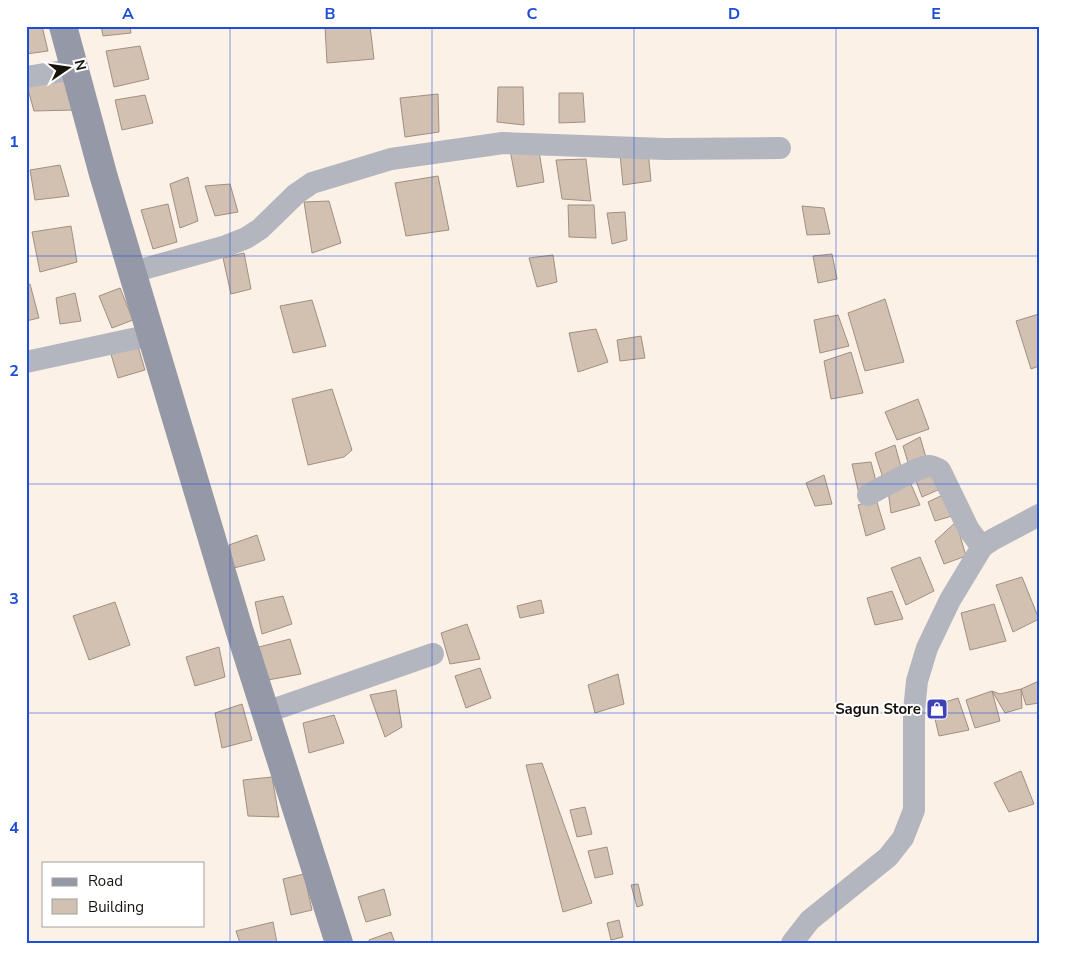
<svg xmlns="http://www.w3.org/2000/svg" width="1065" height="969" font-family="'Nunito Sans',sans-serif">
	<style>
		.building { fill: #d2c0b0; stroke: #a19081 }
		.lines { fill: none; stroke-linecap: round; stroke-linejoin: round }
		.street { stroke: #b4b6bf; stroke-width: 22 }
		.secondary { stroke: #9598a6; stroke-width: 28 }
		.grid { fill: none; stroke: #1d4ed8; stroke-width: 1; stroke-opacity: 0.55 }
		.labels { text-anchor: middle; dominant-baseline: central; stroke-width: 4; stroke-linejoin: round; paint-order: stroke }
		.poi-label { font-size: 15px; font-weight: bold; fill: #18120c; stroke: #fff; text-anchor: end }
		.neatline { fill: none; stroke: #1d4ed8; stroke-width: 2 }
		.grid-label { font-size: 16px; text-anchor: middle; font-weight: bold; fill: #1d4ed8 }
	</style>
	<rect width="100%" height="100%" fill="#fcf1e7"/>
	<g class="building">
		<polygon points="26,26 42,26 48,51 26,54"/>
		<polygon points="101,26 130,26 131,33 103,36"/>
		<polygon points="325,26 370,26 374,59 327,63"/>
		<polygon points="140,46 149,79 114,87 106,51"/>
		<polygon points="65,79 75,110 34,111 26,82"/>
		<polygon points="498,87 523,87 524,125 497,122"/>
		<polygon points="559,93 583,93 585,122 559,123"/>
		<polygon points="438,94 439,132 405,137 400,98"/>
		<polygon points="145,95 153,123 122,130 115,100"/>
		<polygon points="510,150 539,151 544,182 517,187"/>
		<polygon points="648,151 651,181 623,185 620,154"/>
		<polygon points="586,159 591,201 562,199 556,160"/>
		<polygon points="60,165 69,196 35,200 30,170"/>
		<polygon points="438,176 449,230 406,236 395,183"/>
		<polygon points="188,177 198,221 180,228 170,184"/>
		<polygon points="230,184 238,212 215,216 205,186"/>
		<polygon points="329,201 341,243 312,253 304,202"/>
		<polygon points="168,204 177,242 153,249 141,210"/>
		<polygon points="568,205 594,205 596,238 569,237"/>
		<polygon points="802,206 824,208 830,234 807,235"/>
		<polygon points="625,212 627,240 612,244 607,213"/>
		<polygon points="71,226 77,262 40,272 32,232"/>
		<polygon points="244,253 251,289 231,294 223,258"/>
		<polygon points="832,254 837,279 818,283 813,256"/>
		<polygon points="553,255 557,282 537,287 529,258"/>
		<polygon points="30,284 39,318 26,321 26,285"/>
		<polygon points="120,288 133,320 112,328 99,296"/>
		<polygon points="75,293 81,321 60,324 56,298"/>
		<polygon points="885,299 904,362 865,371 848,313"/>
		<polygon points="312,300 326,346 293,353 280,306"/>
		<polygon points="1039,314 1039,366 1031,369 1016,321"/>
		<polygon points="838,315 849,346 820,353 814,320"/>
		<polygon points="596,329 608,362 578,372 569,333"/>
		<polygon points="641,336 645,358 620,361 617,340"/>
		<polygon points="137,343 145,370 118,378 110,351"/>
		<polygon points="851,352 863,393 831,399 824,361"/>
		<polygon points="332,389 352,450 344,457 308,465 292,399"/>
		<polygon points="918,399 929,429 897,440 885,412"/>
		<polygon points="920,437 928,464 910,469 903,446"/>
		<polygon points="895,445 903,474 883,478 875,453"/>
		<polygon points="871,462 878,489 859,494 852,464"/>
		<polygon points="934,472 940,489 922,497 915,478"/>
		<polygon points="824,475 832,504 815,506 806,483"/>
		<polygon points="910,482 920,505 891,513 888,490"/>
		<polygon points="945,494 952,516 935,521 928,502"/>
		<polygon points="876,499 885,529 866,536 858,505"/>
		<polygon points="956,522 966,556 944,564 935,541"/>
		<polygon points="257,535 265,560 234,568 229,545"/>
		<polygon points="920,557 934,591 906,605 891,568"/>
		<polygon points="1022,577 1039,619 1013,632 996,585"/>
		<polygon points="892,591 903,619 875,625 867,598"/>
		<polygon points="283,596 292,624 262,634 255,602"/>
		<polygon points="541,600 544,613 520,618 517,606"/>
		<polygon points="115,602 130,645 89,660 73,616"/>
		<polygon points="994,604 1006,641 970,650 961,613"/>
		<polygon points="467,624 480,659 450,664 441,633"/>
		<polygon points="290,639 301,674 268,680 259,647"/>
		<polygon points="219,647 225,677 195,686 186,657"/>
		<polygon points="480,668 491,698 466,708 455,676"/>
		<polygon points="618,674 624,704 595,713 588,685"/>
		<polygon points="1039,681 1039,703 1026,705 1021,689"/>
		<polygon points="1021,689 1022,708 1005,713 992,691 1000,694"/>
		<polygon points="396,690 402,727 385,737 370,695"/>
		<polygon points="992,691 1000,721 975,728 966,700"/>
		<polygon points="958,698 969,730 939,736 932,706"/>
		<polygon points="242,704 252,740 222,748 215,713"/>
		<polygon points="334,715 344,743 309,753 303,723"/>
		<polygon points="542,763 592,903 563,912 526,765"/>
		<polygon points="1021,771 1034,804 1009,812 994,783"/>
		<polygon points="272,777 279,817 248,816 243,780"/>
		<polygon points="585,807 592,834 577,837 570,810"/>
		<polygon points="607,847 613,874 595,878 588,851"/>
		<polygon points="304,874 312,910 291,915 283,879"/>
		<polygon points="638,884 643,905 637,907 631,885"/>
		<polygon points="384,889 391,915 366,922 358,897"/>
		<polygon points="619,920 623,937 611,940 607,923"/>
		<polygon points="273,922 277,943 240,943 236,931"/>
		<polygon points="391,932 395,943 370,943 369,940"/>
	</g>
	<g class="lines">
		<g class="street">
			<polyline points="26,77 75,69"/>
			<polyline points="133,272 226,246 246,238 260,229 296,194 312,183 391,159 503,143 665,149 780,148"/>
			<polyline points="26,362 151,335"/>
			<path d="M868 495C882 488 914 468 929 466 933 466 936 468 940 470L969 530 982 547"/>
			<polyline points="266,711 281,707 433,654"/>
			<polyline points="792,943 810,920 888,857 903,838 914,810 914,711 917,681 927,648 950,600 982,547 992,540 1039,515"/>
		</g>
		<polyline class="secondary" points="63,26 103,174 151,335 239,629 339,943"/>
	</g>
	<path class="grid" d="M230 26V943M432 26V943M634 26V943M836 26V943M26 256H1039M26 484H1039M26 713H1039"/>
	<defs>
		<g id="shop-square" transform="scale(1.125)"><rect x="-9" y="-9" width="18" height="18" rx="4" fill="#3f42b7" stroke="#fff"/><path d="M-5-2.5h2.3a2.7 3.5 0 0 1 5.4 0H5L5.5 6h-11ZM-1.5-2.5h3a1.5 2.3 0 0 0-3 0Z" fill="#fff"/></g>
	</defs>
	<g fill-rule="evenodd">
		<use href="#shop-square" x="937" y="709"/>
	</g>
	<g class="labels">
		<g class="poi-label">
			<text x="921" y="709">Sagun Store</text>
		</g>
	</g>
	<rect width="1065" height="969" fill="none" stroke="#ffffff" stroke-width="55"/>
	<rect x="42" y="862" width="162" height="65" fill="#ffffff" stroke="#a3a09e"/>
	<rect x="52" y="878" width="25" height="8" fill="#9598a6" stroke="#a3a09e"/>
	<text x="88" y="886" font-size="15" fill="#18120c">Road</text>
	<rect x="52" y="899" width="25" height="15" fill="#d2c0b0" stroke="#a3a09e"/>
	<text x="88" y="912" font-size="15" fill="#18120c">Building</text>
	<g transform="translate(68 68) rotate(77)" stroke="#ffffff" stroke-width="4" paint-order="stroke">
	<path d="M0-4L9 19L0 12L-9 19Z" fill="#18120c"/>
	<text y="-8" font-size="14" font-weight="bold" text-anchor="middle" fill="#18120c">N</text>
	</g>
	<rect x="28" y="28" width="1010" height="914" class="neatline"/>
	<g class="grid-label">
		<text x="128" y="19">A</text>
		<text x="330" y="19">B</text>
		<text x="532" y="19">C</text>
		<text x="734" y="19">D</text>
		<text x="936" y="19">E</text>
		<text x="14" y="147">1</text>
		<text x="14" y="376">2</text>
		<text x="14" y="604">3</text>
		<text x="14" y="833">4</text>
	</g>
</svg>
